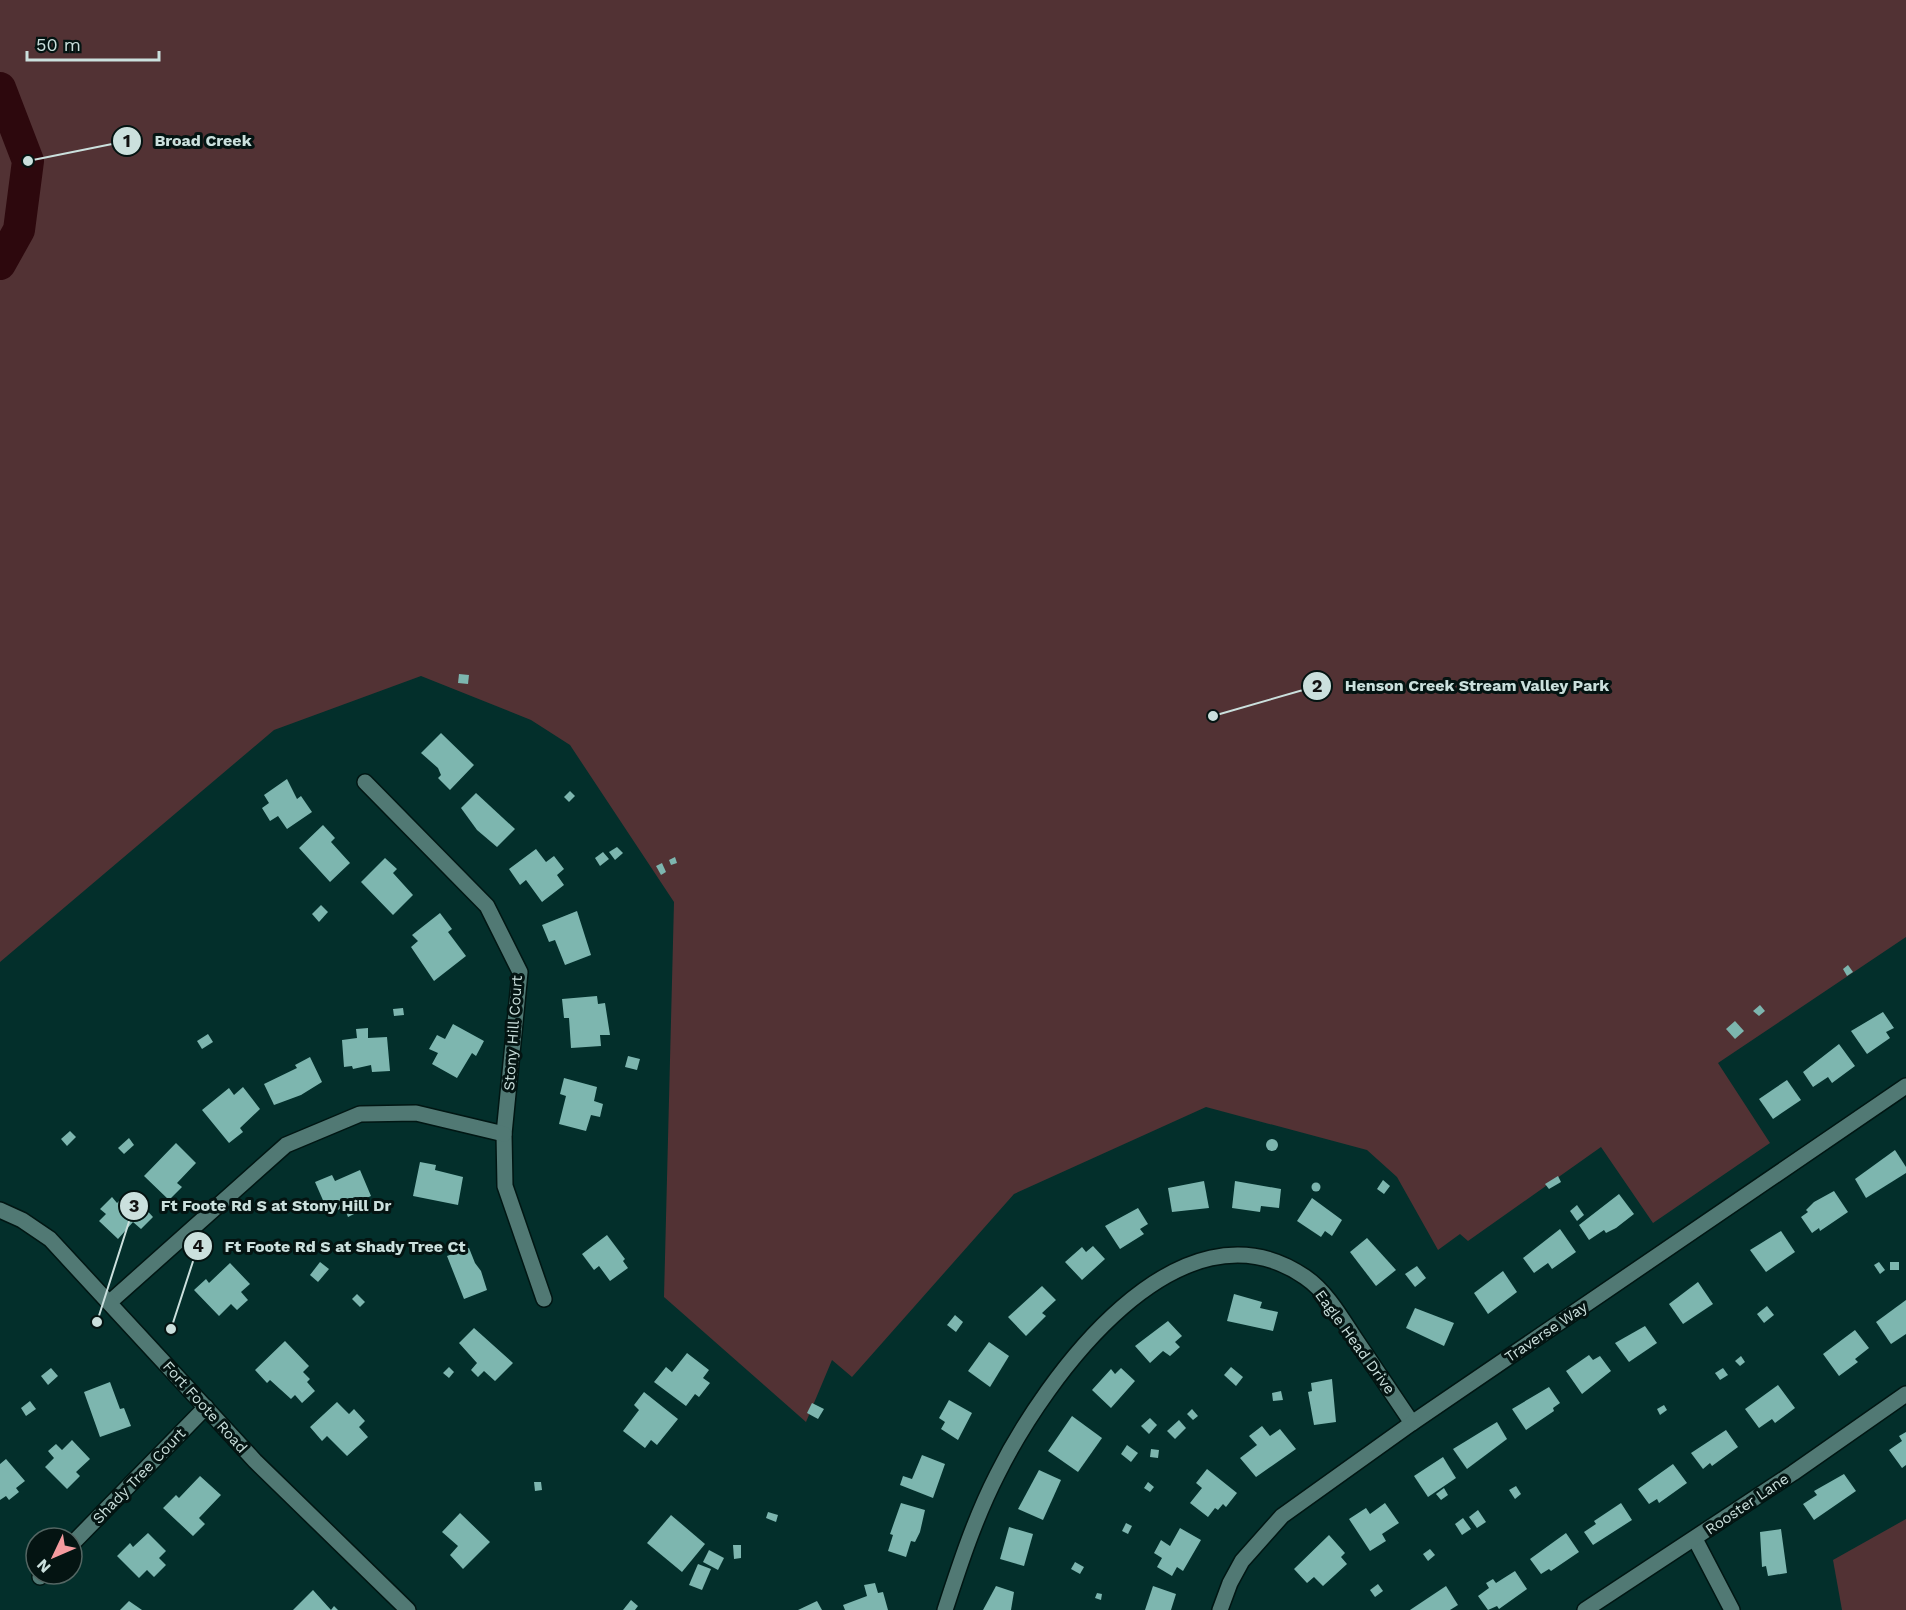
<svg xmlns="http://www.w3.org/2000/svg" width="1906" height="1610" font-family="'Work Sans',sans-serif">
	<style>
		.green { fill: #523234 }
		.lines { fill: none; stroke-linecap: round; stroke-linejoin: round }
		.river { stroke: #2d080d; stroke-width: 32 }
		.building { fill: #7db6af }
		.minor-casing { stroke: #001613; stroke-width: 18 }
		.tertiary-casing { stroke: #001613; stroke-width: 18 }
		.minor { stroke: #517974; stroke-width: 15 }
		.tertiary { stroke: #517974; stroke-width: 15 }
		.labels { text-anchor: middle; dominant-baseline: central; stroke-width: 6; stroke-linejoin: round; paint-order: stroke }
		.street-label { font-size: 15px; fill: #cbe0dd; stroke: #041412 }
		.leader { fill: none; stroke: #cbe0dd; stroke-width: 2 }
		.callout-dot { fill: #cbe0dd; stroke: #041412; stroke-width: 2 }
		.mark-label { font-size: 18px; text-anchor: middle; font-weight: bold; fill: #111 }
		.callout-label { font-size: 16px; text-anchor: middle; font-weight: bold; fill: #cbe0dd; stroke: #041412; stroke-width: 6; stroke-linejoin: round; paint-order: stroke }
	</style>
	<rect width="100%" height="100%" fill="#032f2b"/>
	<g class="green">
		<polygon points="0,0 1906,0 1906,937 1718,1063 1770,1143 1653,1223 1601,1147 1468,1241 1460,1234 1438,1250 1397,1177 1367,1150 1206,1107 1014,1194 852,1377 832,1360 806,1422 664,1297 674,902 570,745 531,720 421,676 274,730 0,962"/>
		<polygon points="1906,1519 1906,1610 1842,1610 1833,1560"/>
	</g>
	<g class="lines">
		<polyline class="river" points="0,88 28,161 19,230 0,264"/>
	</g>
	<g class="building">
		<polygon points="459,674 469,675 468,684 458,683"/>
		<polygon points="441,733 474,765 450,790 438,778 441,775 438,768 421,753"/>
		<polygon points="287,779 297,799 301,796 312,812 287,829 278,816 270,821 262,808 269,803 264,795"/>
		<polygon points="570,791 575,796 569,802 564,797"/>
		<polygon points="476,793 515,829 497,847 477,830 461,808"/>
		<polygon points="323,825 335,838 331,842 350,863 330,882 299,848"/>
		<polygon points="617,847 623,853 615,860 609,852"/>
		<polygon points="536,849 546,862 554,856 564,869 557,875 564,885 542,902 526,880 520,885 509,869"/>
		<polygon points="603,852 609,859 600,866 595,858"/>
		<polygon points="675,857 677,863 671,865 669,860"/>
		<polygon points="385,858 397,869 393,873 413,895 393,915 361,882"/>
		<polygon points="662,863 666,872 661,875 656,866"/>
		<polygon points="321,905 328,912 319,922 312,914"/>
		<polygon points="577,911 591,955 565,965 555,940 549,942 542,925"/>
		<polygon points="440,913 452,929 448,932 466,956 434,981 411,947 418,941 412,935"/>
		<polygon points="1848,965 1853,972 1847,976 1843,969"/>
		<polygon points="597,996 598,1004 605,1003 610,1035 600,1035 601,1046 571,1048 569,1018 564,1018 562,999"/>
		<polygon points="1760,1005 1765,1011 1759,1016 1753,1011"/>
		<polygon points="403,1008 404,1015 394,1016 393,1009"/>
		<polygon points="1883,1012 1894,1028 1886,1032 1890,1038 1867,1054 1851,1031"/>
		<polygon points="1735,1021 1744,1031 1735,1039 1726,1029"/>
		<polygon points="453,1024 484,1041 476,1056 472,1053 457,1078 432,1064 438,1053 429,1049 437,1035 445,1039"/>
		<polygon points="368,1028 368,1038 387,1037 390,1071 372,1072 371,1065 353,1069 352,1066 344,1067 342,1040 357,1038 356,1029"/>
		<polygon points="208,1034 213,1042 202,1049 197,1041"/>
		<polygon points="1839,1044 1855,1066 1832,1083 1828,1077 1813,1087 1803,1072"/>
		<polygon points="628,1056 640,1059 637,1070 625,1067"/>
		<polygon points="310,1057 322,1082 301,1095 274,1105 264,1084 297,1068 295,1065"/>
		<polygon points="564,1078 597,1087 594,1101 603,1104 600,1117 591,1115 586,1131 559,1124 566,1096 560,1094"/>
		<polygon points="1787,1080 1801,1100 1773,1119 1759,1099"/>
		<polygon points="243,1087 260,1109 240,1128 243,1132 229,1143 202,1110 229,1088 234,1095"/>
		<polygon points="70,1131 76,1137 67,1146 61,1139"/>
		<polygon points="129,1138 134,1145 124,1154 118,1148"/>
		<circle cx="1272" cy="1145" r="6"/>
		<polygon points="176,1143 196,1163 177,1183 182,1187 169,1200 144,1176"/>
		<polygon points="1895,1150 1906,1167 1906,1173 1866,1198 1855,1179"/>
		<polygon points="420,1162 436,1165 435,1170 463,1177 458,1205 413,1196"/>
		<polygon points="360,1170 371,1196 358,1202 362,1210 348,1217 344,1207 329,1214 315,1182 332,1175 335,1181"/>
		<polygon points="1558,1176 1561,1182 1549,1189 1545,1184"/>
		<polygon points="1383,1180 1390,1186 1384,1194 1377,1189"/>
		<polygon points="1204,1181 1209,1208 1172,1212 1168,1188"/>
		<polygon points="1235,1181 1281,1189 1279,1208 1261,1206 1260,1212 1232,1208"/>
		<circle cx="1316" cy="1187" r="4.5"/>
		<polygon points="129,1191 153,1217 141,1229 133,1222 118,1239 99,1221 106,1214 100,1209 112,1197 117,1203"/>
		<polygon points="1834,1191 1848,1212 1820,1231 1819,1228 1812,1233 1801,1217 1808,1212 1806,1210 1814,1202"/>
		<polygon points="1619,1194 1634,1214 1616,1228 1606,1233 1604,1230 1589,1240 1579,1225"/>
		<polygon points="1312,1198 1342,1220 1332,1236 1325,1231 1321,1237 1297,1221"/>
		<polygon points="1577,1205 1584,1215 1577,1221 1570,1211"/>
		<polygon points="1138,1208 1148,1224 1140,1229 1144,1234 1120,1249 1105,1226"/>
		<polygon points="1560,1229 1576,1252 1552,1269 1548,1263 1534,1273 1523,1258"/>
		<polygon points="1781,1231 1795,1252 1766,1272 1750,1250"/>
		<polygon points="607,1235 625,1259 623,1261 628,1268 610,1281 599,1266 594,1270 582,1254"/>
		<polygon points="1367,1238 1396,1270 1376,1286 1350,1252"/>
		<polygon points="1093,1246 1105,1259 1082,1280 1065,1262 1082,1247 1086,1252"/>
		<polygon points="469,1248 475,1263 481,1271 487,1290 464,1299 447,1256"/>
		<polygon points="320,1262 329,1269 318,1282 310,1275"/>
		<polygon points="1879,1262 1885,1270 1880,1274 1874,1265"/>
		<rect x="1890" y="1262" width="9" height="8"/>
		<polygon points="230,1263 250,1284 241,1292 248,1300 237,1310 231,1304 219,1316 194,1290 206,1279 209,1283"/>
		<polygon points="1417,1266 1426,1278 1415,1287 1405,1274"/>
		<polygon points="1503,1271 1517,1292 1488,1314 1474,1293"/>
		<polygon points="1698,1282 1713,1304 1683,1324 1669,1304"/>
		<polygon points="1042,1286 1056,1300 1042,1313 1046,1316 1026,1336 1008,1317"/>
		<polygon points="357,1294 365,1302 360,1307 352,1299"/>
		<polygon points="1234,1294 1262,1302 1260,1308 1278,1312 1273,1331 1227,1321"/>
		<polygon points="1906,1300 1906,1334 1891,1344 1876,1322"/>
		<polygon points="1767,1306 1774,1315 1764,1323 1757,1314"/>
		<polygon points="1415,1308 1454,1323 1444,1346 1406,1328"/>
		<polygon points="955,1315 963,1322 956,1332 947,1325"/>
		<polygon points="1168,1321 1182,1336 1175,1342 1180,1347 1170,1356 1163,1351 1150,1363 1135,1346"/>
		<polygon points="1645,1326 1657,1343 1629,1362 1615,1343"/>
		<polygon points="474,1328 513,1363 495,1381 484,1371 478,1377 471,1370 477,1363 459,1343"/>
		<polygon points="1855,1330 1869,1348 1855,1359 1858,1362 1839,1376 1823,1354"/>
		<polygon points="285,1341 309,1366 303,1372 310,1379 307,1382 315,1391 302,1403 295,1395 291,1399 270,1380 267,1383 255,1370"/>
		<polygon points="989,1342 1009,1356 990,1387 968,1371"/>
		<polygon points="687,1353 709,1370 703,1378 710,1383 699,1397 695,1394 686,1406 654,1382 666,1367 672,1372"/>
		<polygon points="1589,1355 1593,1360 1600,1356 1611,1371 1582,1394 1566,1371"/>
		<polygon points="1741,1356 1745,1362 1740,1366 1735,1361"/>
		<polygon points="449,1367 454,1372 449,1378 443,1373"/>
		<polygon points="1231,1367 1243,1377 1236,1386 1224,1375"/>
		<polygon points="51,1368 58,1376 48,1385 41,1376"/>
		<polygon points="1121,1368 1135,1381 1111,1408 1092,1390 1111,1369 1115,1374"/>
		<polygon points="1723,1368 1728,1375 1720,1380 1715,1373"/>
		<polygon points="1332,1379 1336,1422 1314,1425 1308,1392 1312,1391 1311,1383"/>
		<polygon points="110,1382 120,1409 124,1408 131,1426 100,1437 84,1392"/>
		<polygon points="1778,1385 1795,1408 1775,1423 1772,1419 1759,1428 1745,1409"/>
		<polygon points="1549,1387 1560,1403 1553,1408 1554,1411 1526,1430 1512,1409"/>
		<polygon points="1281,1391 1283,1400 1273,1401 1272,1393"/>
		<polygon points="644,1392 678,1419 657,1445 651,1440 645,1448 623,1431 639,1410 634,1405"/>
		<polygon points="949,1400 972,1413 958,1440 941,1429 945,1422 939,1418"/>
		<polygon points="30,1401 36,1409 26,1416 21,1408"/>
		<polygon points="337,1402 349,1414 354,1409 365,1421 359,1427 368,1437 347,1456 327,1436 322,1441 310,1427"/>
		<polygon points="812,1403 824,1409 818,1419 807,1413"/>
		<polygon points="1664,1405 1667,1410 1660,1415 1657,1409"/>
		<polygon points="1192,1409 1198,1416 1193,1420 1187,1414"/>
		<polygon points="1072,1416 1102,1438 1078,1472 1048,1451"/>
		<polygon points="1150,1418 1157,1425 1149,1434 1141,1426"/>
		<polygon points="1179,1420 1186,1428 1175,1439 1167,1431"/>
		<polygon points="1497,1422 1507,1439 1467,1469 1453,1449"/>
		<polygon points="1262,1426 1270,1436 1280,1429 1296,1449 1256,1477 1240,1458 1257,1445 1249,1436"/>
		<polygon points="1726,1430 1738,1447 1712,1466 1710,1463 1703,1469 1691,1453"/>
		<polygon points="1906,1432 1906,1465 1902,1468 1889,1450 1902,1441 1899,1436"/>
		<polygon points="72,1440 90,1459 76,1472 80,1476 67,1489 45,1467 54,1458 48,1451 56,1444 62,1450"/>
		<polygon points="1127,1445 1138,1453 1131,1462 1121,1454"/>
		<polygon points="1151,1449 1159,1450 1158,1458 1150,1457"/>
		<polygon points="922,1455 945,1464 933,1498 900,1485 903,1476 912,1479"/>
		<polygon points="1443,1457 1456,1478 1428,1497 1414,1476"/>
		<polygon points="6,1459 25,1481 16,1488 19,1492 9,1500 6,1496 0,1500 0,1464"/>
		<polygon points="1673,1464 1687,1483 1659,1503 1657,1499 1649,1504 1638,1489"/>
		<polygon points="1207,1469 1237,1493 1226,1507 1223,1504 1218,1510 1215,1508 1208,1517 1190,1503 1202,1488 1196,1483"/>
		<polygon points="1039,1470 1061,1480 1043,1520 1018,1509"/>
		<polygon points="1844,1474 1856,1491 1814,1520 1803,1504 1817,1495 1814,1491"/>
		<polygon points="200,1476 221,1495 199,1518 205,1524 193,1536 163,1508 176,1495 179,1498"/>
		<polygon points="534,1482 541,1482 542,1490 535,1491"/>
		<polygon points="1148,1482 1154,1487 1150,1492 1144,1488"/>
		<polygon points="1516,1486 1521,1494 1515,1499 1509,1490"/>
		<polygon points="1444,1488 1448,1495 1441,1500 1436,1494"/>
		<polygon points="901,1503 925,1510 920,1532 915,1542 911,1541 906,1557 888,1551 893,1535 890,1534"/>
		<polygon points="1385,1503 1399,1523 1382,1534 1386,1541 1370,1551 1349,1519 1366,1508 1370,1514"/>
		<polygon points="1621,1503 1632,1520 1593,1545 1584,1532 1596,1524 1594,1521"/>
		<polygon points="1478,1510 1486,1522 1477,1528 1469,1517"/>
		<polygon points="768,1512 778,1515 776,1522 766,1518"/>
		<polygon points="460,1513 490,1542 463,1569 450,1555 458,1546 442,1532"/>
		<polygon points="671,1515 705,1544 682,1572 647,1543"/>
		<polygon points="1463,1518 1471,1529 1462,1535 1455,1524"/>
		<polygon points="1126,1523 1132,1526 1128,1534 1122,1531"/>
		<polygon points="1009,1527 1033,1534 1024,1566 1000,1559"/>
		<polygon points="1180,1528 1201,1540 1183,1571 1177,1567 1172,1576 1157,1567 1162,1558 1154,1553 1161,1540 1170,1546"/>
		<polygon points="1781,1529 1787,1573 1768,1576 1766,1566 1762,1567 1760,1532"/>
		<polygon points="148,1533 166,1551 159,1558 166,1565 154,1577 147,1570 139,1578 117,1556 130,1543 133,1547"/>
		<polygon points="1566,1533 1579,1552 1551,1571 1549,1569 1541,1574 1530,1559"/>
		<polygon points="1329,1535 1345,1553 1341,1557 1347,1564 1323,1586 1314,1577 1307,1583 1294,1569"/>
		<polygon points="733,1545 741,1545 741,1558 734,1559"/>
		<polygon points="1430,1549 1435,1555 1428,1561 1423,1554"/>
		<polygon points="709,1550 724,1558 718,1570 703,1562"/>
		<polygon points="1075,1562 1084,1567 1080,1574 1071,1569"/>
		<polygon points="698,1564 711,1569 702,1590 689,1585"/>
		<polygon points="1515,1571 1527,1589 1499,1609 1497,1606 1488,1610 1478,1596 1489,1588 1486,1583 1493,1579 1496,1583"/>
		<polygon points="875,1583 878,1593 883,1592 888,1610 845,1610 843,1605 867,1596 864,1585"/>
		<polygon points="1378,1584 1383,1591 1375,1597 1370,1590"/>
		<polygon points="996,1586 1014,1592 1011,1610 983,1610"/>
		<polygon points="1153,1586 1176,1594 1171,1610 1145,1610"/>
		<polygon points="1446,1586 1458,1605 1450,1610 1410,1610"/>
		<polygon points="313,1590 331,1610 334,1606 338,1610 293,1610"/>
		<polygon points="1097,1593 1102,1594 1101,1600 1095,1598"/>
		<polygon points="631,1600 638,1606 635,1610 623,1610"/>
		<polygon points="129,1601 142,1610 120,1610"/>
		<polygon points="817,1601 822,1610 798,1610"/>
	</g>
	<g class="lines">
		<g class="minor-casing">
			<g id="minor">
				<polyline points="365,782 487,906 520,972 504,1134 505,1186 544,1299"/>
				<polyline points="110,1302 286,1145 360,1114 416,1113 504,1134"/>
				<polyline points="1695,1539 1732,1610"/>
				<polyline points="72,1544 206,1407"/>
				<polyline points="40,1577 43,1574"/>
				<path d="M945 1610C960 1564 975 1518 997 1475 1045 1378 1180 1191 1305 1277 1327 1292 1342 1319 1356 1340 1375 1368 1393 1395 1412 1423"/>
				<polyline points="1220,1610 1230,1583 1242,1561 1282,1516 1412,1423 1906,1086"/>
				<polyline points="1585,1610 1793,1473 1906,1394"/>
			</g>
		</g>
		<g class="tertiary-casing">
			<polyline id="tertiary" points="0,1210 22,1220 50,1239 255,1461 408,1610"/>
		</g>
		<use href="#minor" class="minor"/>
		<use href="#tertiary" class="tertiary"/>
	</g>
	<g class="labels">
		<g class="street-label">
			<text transform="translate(513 1033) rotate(-86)">Stony Hill Court</text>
			<text transform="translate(1546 1332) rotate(-34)">Traverse Way</text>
			<text transform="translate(1355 1342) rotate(54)">Eagle Head Drive</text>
			<text transform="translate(205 1407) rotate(48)">Fort Foote Road</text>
			<text transform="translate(139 1476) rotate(-46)">Shady Tree Court</text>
			<text transform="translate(1747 1504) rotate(-34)">Rooster Lane</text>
		</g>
	</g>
	<path class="leader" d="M28 161L127 141M1213 716L1317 686M97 1322L134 1206M171 1329L198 1246"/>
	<g class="callout-dot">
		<circle cx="28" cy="161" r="6"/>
		<circle cx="1213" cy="716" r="6"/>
		<circle cx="97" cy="1322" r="6"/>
		<circle cx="171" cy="1329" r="6"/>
		<circle cx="127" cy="141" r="15"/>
		<circle cx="1317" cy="686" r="15"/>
		<circle cx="134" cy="1206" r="15"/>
		<circle cx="198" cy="1246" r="15"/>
	</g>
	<g class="mark-label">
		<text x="127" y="147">1</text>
		<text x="1317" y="692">2</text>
		<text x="134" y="1212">3</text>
		<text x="198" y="1252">4</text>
	</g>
	<g class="callout-label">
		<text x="203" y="146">Broad Creek</text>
		<text x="1477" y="691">Henson Creek Stream Valley Park</text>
		<text x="276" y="1211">Ft Foote Rd S at Stony Hill Dr</text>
		<text x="345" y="1252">Ft Foote Rd S at Shady Tree Ct</text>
	</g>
	<g transform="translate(54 1556) rotate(226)"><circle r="28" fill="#041412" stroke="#546663" stroke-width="1.5"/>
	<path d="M0-4.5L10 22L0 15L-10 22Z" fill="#f49b9f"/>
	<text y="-9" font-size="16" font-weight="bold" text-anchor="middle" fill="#cbe0dd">N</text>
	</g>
	<path d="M27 51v9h132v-9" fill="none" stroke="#cbe0dd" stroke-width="3"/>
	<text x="36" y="51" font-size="18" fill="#cbe0dd" stroke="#041412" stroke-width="4.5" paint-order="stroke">50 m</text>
</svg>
